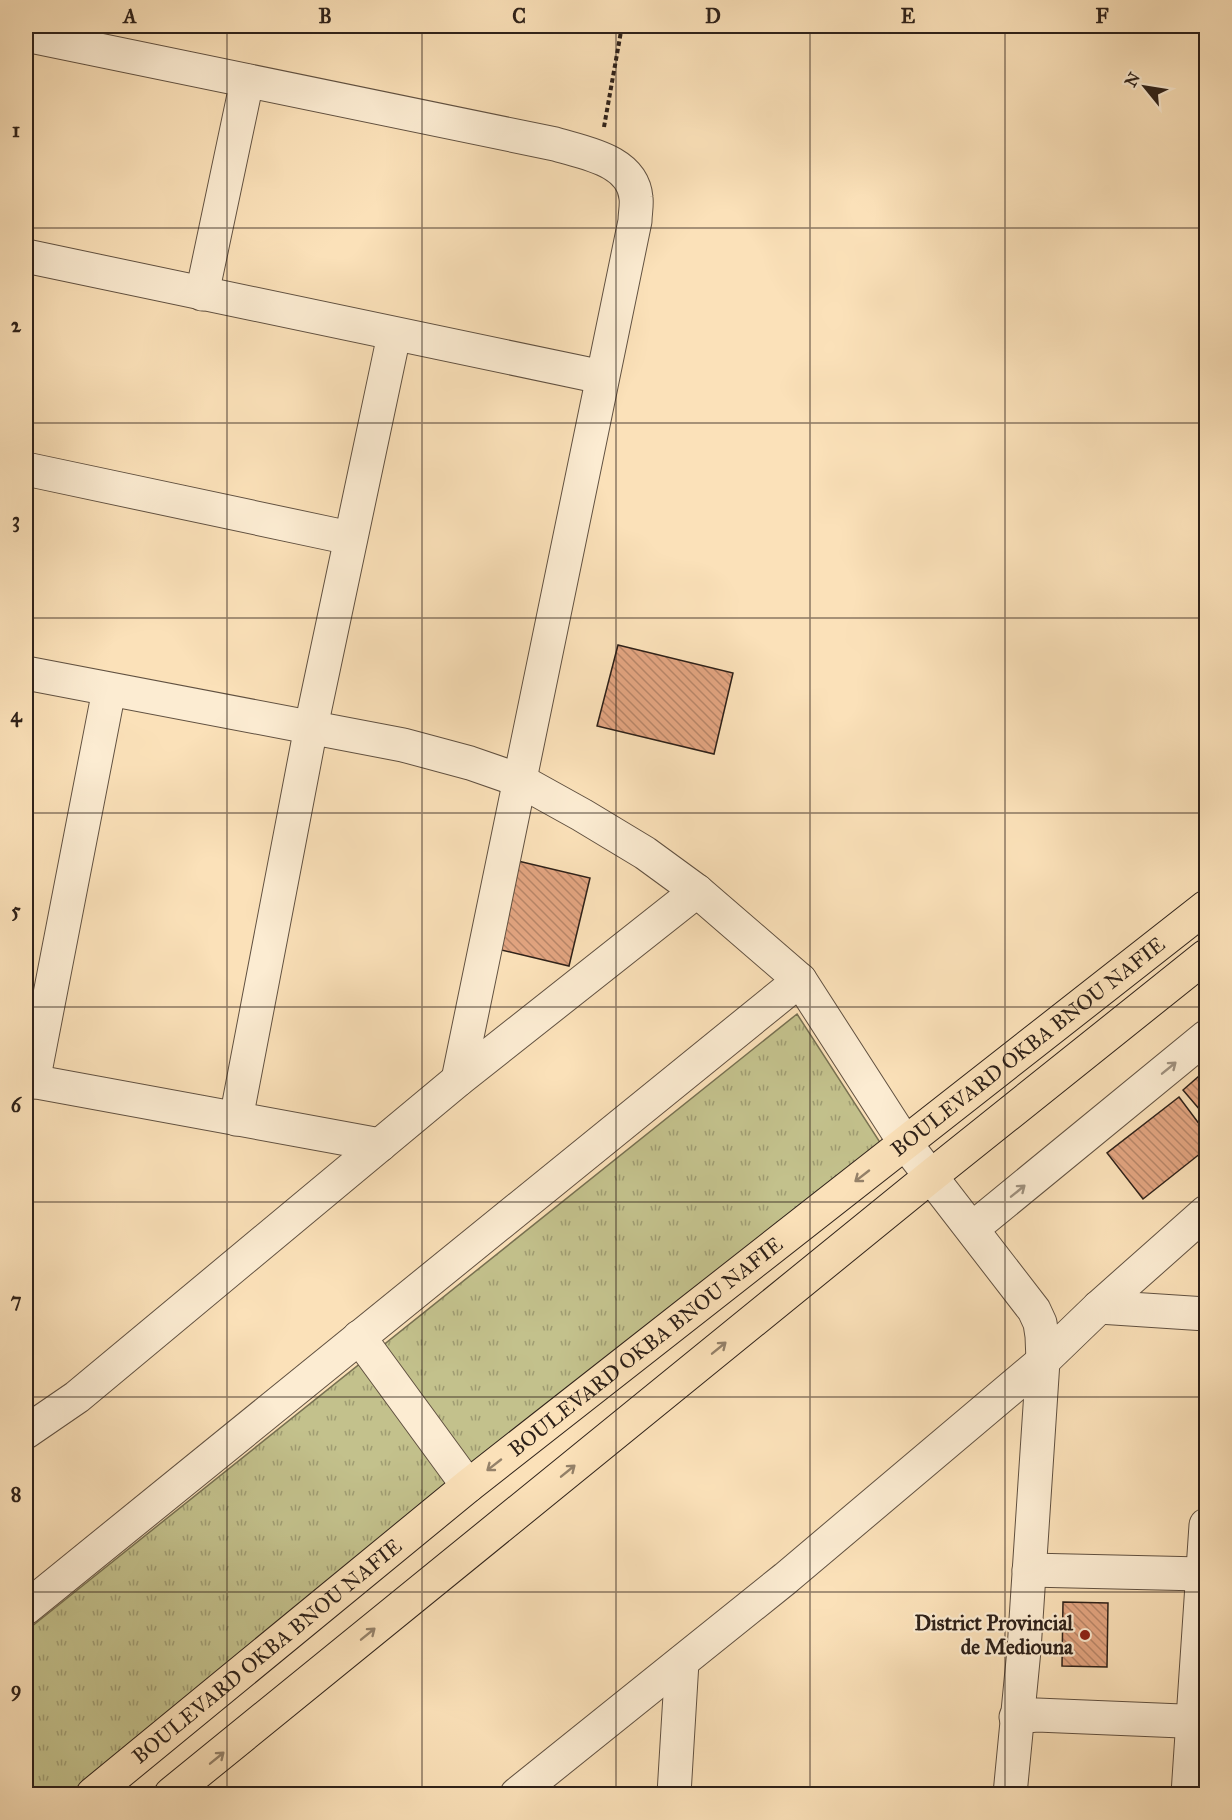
<svg xmlns="http://www.w3.org/2000/svg" width="1232" height="1820" font-family="'IM FELL Great Primer',serif">
	<style>
		.park { fill: url(#park-tufts); stroke: #787152; stroke-width: 1.5 }
		.building { fill: url(#building-back-hatch); stroke: #2e2119; stroke-width: 1.5 }
		.lines { fill: none; stroke-linecap: round; stroke-linejoin: round }
		.minor-casing { stroke: #615141; stroke-width: 35 }
		.major-casing { stroke: #2e2119; stroke-width: 35 }
		.path { stroke: #2e2119; stroke-width: 4; stroke-dasharray: 4.5 3; stroke-linecap: butt }
		.minor { stroke: #fcecd2; stroke-width: 33 }
		.major { stroke: #fbe1b9; stroke-width: 33 }
		.oneway { stroke: #9f917f }
		.oneway2 { stroke: #948169 }
		.grid { fill: none; stroke: #2e2119; stroke-width: 1.5; stroke-opacity: 0.55 }
		.poi-dot { fill: #8f2418; stroke: #fcecd2; stroke-width: 2 }
		.labels { text-anchor: middle; dominant-baseline: central; stroke-width: 4.5; stroke-linejoin: round; paint-order: stroke }
		.street-label { font-size: 21px; fill: #2e2119; stroke: #fcecd2 }
		.poi-label { font-size: 21px; font-weight: bold; fill: #2e2119; stroke: #fcecd2; text-anchor: end }
		.neatline { fill: none; stroke: #2e2119; stroke-width: 2 }
		.grid-label { font-size: 20px; text-anchor: middle; font-weight: bold; fill: #2e2119 }
	</style>
	<defs>
		<pattern id="park-tufts" width="24" height="20" patternUnits="userSpaceOnUse" patternTransform="scale(1.5)"><rect width="24" height="20" fill="#c3c18c"/><path d="M3 7l-1-3M5 7V3M7 7l1-3M15 17l-1-3M17 17v-4M19 17l1-3" fill="none" stroke="#9f9c72"/></pattern>
		<pattern id="building-back-hatch" width="6" height="6" patternUnits="userSpaceOnUse" patternTransform="scale(1.5)"><rect width="6" height="6" fill="#e3a581"/><path d="M-1 5l2 2M0 0l6 6M5-1l2 2" fill="none" stroke="#b88669"/></pattern>
	</defs>
	<rect width="100%" height="100%" fill="#fbe1b9"/>
	<filter id="stains"><feTurbulence type="fractalNoise" baseFrequency=".00333" numOctaves="4"/><feColorMatrix values="0 0 0 0 .2 0 0 0 0 .09 0 0 0 0 .02 0 0 0 .5 -.17"/></filter>
	<radialGradient id="worn" r=".72"><stop offset=".6" stop-color="#630" stop-opacity="0"/><stop offset="1" stop-color="#630" stop-opacity=".3"/></radialGradient>
	<polygon class="park" points="797,1014 883,1147 72,1794 26,1794 26,1631"/>
	<g class="building">
		<polygon points="618,645 733,673 714,754 597,726"/>
		<polygon points="518,861 590,878 569,966 497,949"/>
		<polygon points="1206,1070 1206,1117 1183,1090"/>
		<polygon points="1179,1097 1206,1133 1206,1149 1143,1199 1107,1153"/>
		<polygon points="1063,1602 1108,1603 1107,1667 1062,1666"/>
	</g>
	<g class="lines">
		<g class="minor-casing">
			<g id="minor">
				<path d="M26 35 555 144C584 153 633 160 636 198 637 205 635 214 635 221L458 1080"/>
				<polyline points="26,256 602,377"/>
				<polyline points="202,294 247,81"/>
				<polyline points="26,469 350,538"/>
				<polyline points="26,673 403,745 470,763 519,780 582,815 645,853 697,891 800,980 905,1143 1034,1310 1040,1323 1042,1336 1043,1361 1024,1650 1010,1794"/>
				<polyline points="26,1080 380,1145"/>
				<polyline points="33,1082 109,690"/>
				<polyline points="236,1119 311,727 394,335"/>
				<polyline points="973,1228 1206,1037"/>
				<polyline points="1099,1307 1206,1314"/>
				<polyline points="359,1337 468,1486"/>
				<polyline points="26,1432 77,1397 458,1080 697,891"/>
				<polyline points="1029,1570 1202,1574"/>
				<polyline points="26,1608 800,980"/>
				<polyline points="1016,1717 1037,1715 1206,1722"/>
				<polyline points="517,1794 786,1578 1043,1361 1099,1307 1206,1212"/>
				<polyline points="674,1794 682,1662"/>
				<polyline points="1188,1794 1206,1525"/>
			</g>
		</g>
		<g class="major-casing">
			<g id="major">
				<path id="s1" d="M93 1794 468 1486 1206 907"/>
				<polyline points="171,1794 931,1176 1206,956"/>
			</g>
		</g>
		<polyline class="path" points="604,127 622,26"/>
		<use href="#minor" class="minor"/>
		<use href="#major" class="major"/>
	</g>
	<defs><path id="oneway-shaft" d="M-6 0H5M1.5-3L5.5 0L1.5 3" fill="none" stroke-width="1.6" stroke-linecap="round" stroke-linejoin="round" transform="scale(1.5)"/></defs>
	<g class="oneway">
		<use href="#oneway-shaft" transform="translate(1169 1068) rotate(-39)"/>
		<use href="#oneway-shaft" transform="translate(1018 1191) rotate(-39)"/>
	</g>
	<g class="oneway2">
		<use href="#oneway-shaft" transform="translate(862 1176) rotate(142)"/>
		<use href="#oneway-shaft" transform="translate(719 1348) rotate(-39)"/>
		<use href="#oneway-shaft" transform="translate(494 1465) rotate(142)"/>
		<use href="#oneway-shaft" transform="translate(568 1471) rotate(-39)"/>
		<use href="#oneway-shaft" transform="translate(368 1634) rotate(-39)"/>
		<use href="#oneway-shaft" transform="translate(217 1758) rotate(-39)"/>
	</g>
	<path class="grid" d="M227 26V1794M422 26V1794M616 26V1794M810 26V1794M1005 26V1794M26 228H1206M26 423H1206M26 618H1206M26 813H1206M26 1007H1206M26 1202H1206M26 1397H1206M26 1592H1206"/>
	<circle class="poi-dot" cx="1085" cy="1635" r="6"/>
	<g class="labels">
		<g class="street-label">
			<text stroke="none"><textPath href="#s1" startOffset="1197">BOULEVARD OKBA BNOU NAFIE</textPath></text>
			<text stroke="none"><textPath href="#s1" startOffset="711">BOULEVARD OKBA BNOU NAFIE</textPath></text>
			<text stroke="none"><textPath href="#s1" startOffset="225">BOULEVARD OKBA BNOU NAFIE</textPath></text>
		</g>
		<g class="poi-label">
			<text x="1073" y="1623">District Provincial<tspan x="1073" dy="24">de Mediouna</tspan></text>
		</g>
	</g>
	<rect width="1232" height="1820" fill="none" stroke="#fbe1b9" stroke-width="66"/>
	<g transform="translate(1145 87) rotate(300)" stroke="#fcecd2" stroke-width="4.5" paint-order="stroke">
	<path d="M0-4.5L10 22L0 15L-10 22Z" fill="#2e2119"/>
	<text y="-9" font-size="16" font-weight="bold" text-anchor="middle" fill="#2e2119">N</text>
	</g>
	<rect x="33" y="33" width="1166" height="1754" class="neatline"/>
	<g class="grid-label">
		<text x="130" y="23">A</text>
		<text x="325" y="23">B</text>
		<text x="519" y="23">C</text>
		<text x="713" y="23">D</text>
		<text x="908" y="23">E</text>
		<text x="1102" y="23">F</text>
		<text x="16" y="137">1</text>
		<text x="16" y="332">2</text>
		<text x="16" y="527">3</text>
		<text x="16" y="722">4</text>
		<text x="16" y="917">5</text>
		<text x="16" y="1112">6</text>
		<text x="16" y="1307">7</text>
		<text x="16" y="1501">8</text>
		<text x="16" y="1696">9</text>
	</g>
	<rect width="100%" height="100%" filter="url(#stains)"/>
	<rect width="100%" height="100%" fill="url(#worn)"/>
</svg>
